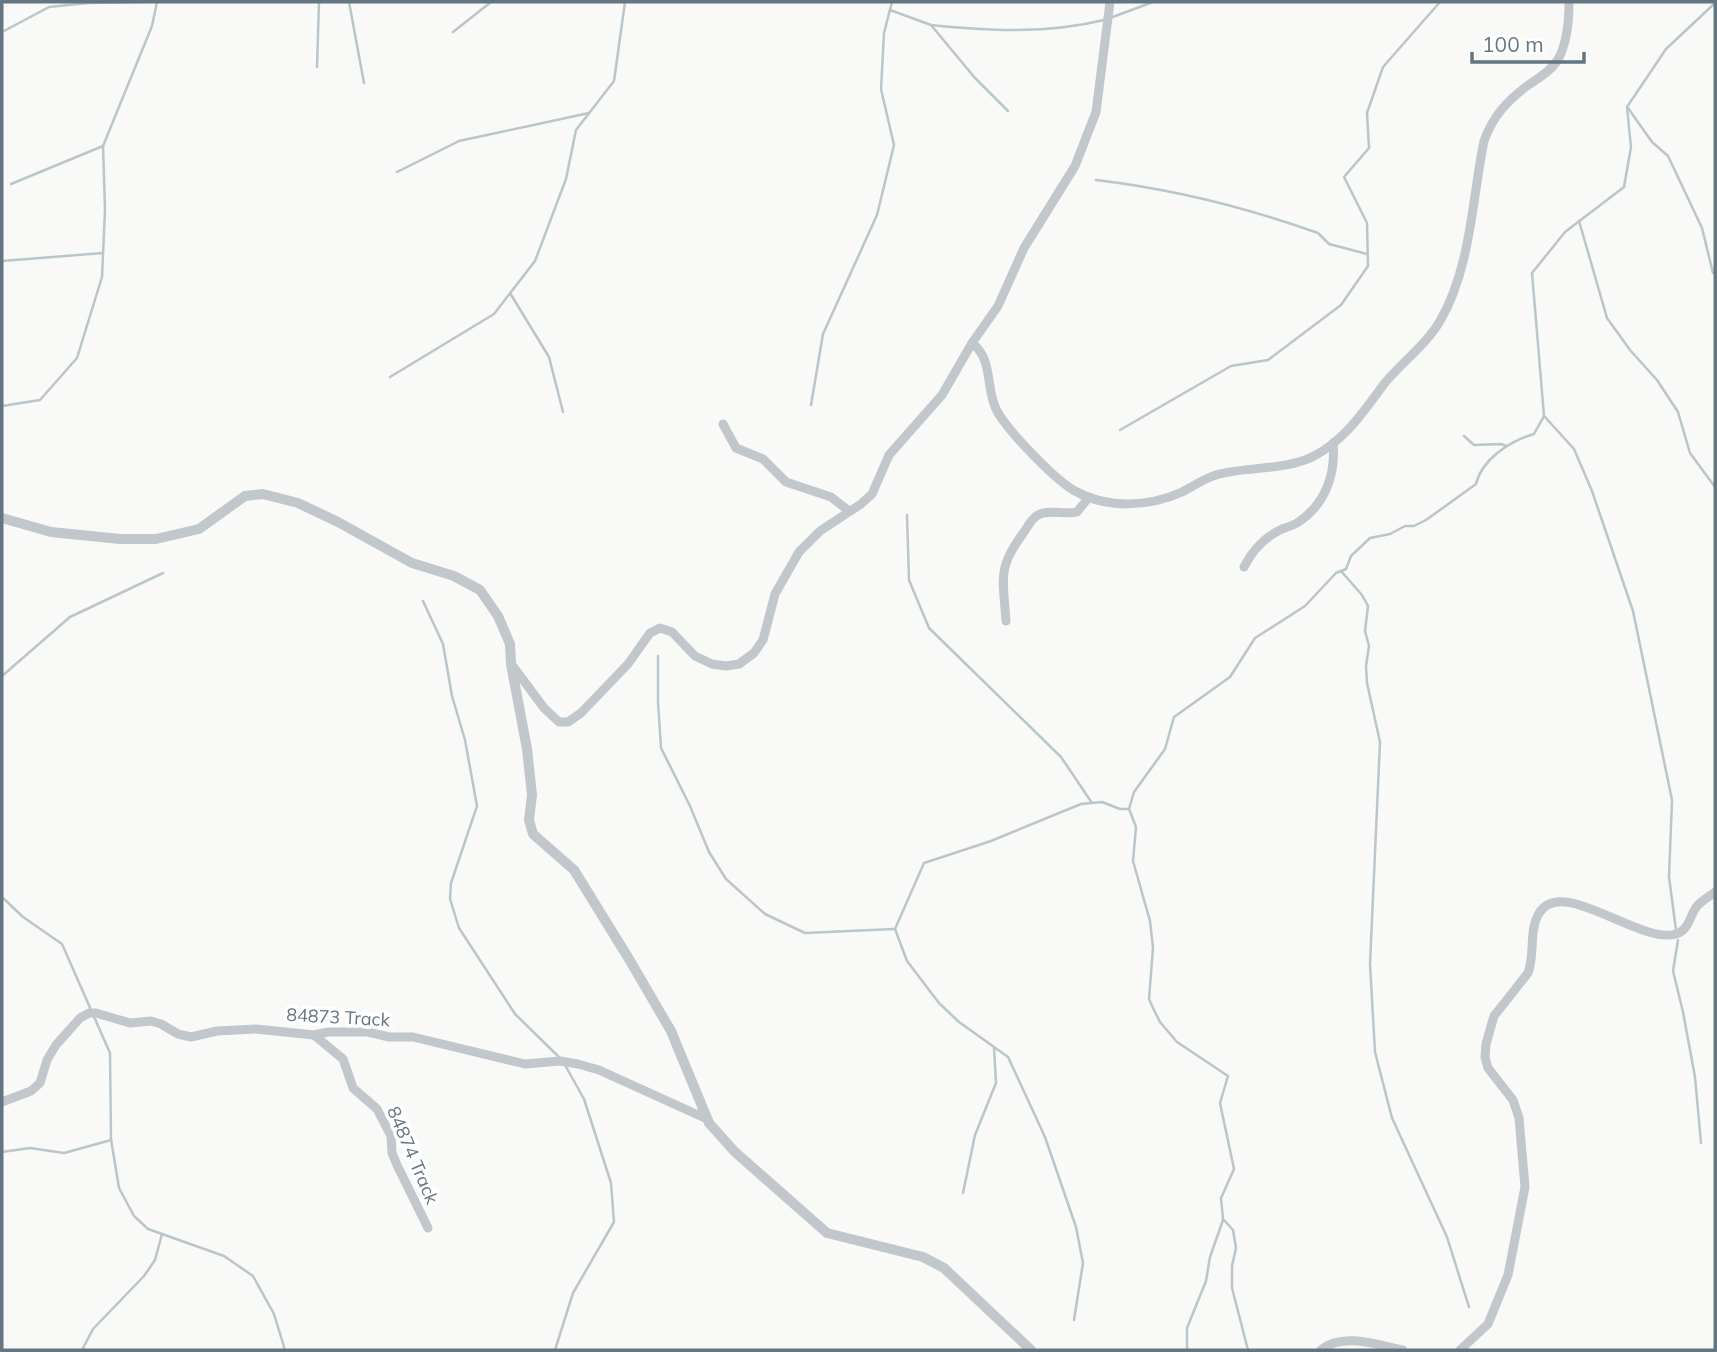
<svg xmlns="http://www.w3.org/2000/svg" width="1717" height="1352" font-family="Mulish,sans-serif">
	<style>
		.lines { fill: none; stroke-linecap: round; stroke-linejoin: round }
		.stream { stroke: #bac6ca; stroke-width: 2.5 }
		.minor { stroke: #c2c7cb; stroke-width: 9 }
		.tertiary { stroke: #c2c7cb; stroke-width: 10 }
		.labels { text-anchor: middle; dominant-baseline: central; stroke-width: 7; stroke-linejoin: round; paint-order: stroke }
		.street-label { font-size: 18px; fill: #637682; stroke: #fff }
	</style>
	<rect width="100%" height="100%" fill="#f9f9f7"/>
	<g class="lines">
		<g class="stream">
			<polyline points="349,2 364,83"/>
			<polyline points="890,10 931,25 975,78 1008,111"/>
			<polyline points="1110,18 1153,2"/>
			<path d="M931 25C989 31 1047 34 1104 20"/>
			<polyline points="2,32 49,7 88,3 144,2"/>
			<polyline points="453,32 491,2"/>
			<polyline points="317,67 319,2"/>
			<polyline points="1628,108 1652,142 1668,156 1702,228 1713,273"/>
			<polyline points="397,172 459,141 589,113"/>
			<path d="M1096 180C1173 189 1245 207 1318 233L1329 244 1367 254"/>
			<polyline points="11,184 103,146"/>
			<polyline points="1579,221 1607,318 1630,350 1657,380 1678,412 1690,453 1715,487"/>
			<polyline points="2,261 103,253"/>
			<polyline points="510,293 549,357 563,412"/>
			<polyline points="390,377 494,314 535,261 566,179 576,130 614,81 625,2"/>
			<polyline points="811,405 823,334 877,215 894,145 881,89 884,33 892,2"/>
			<polyline points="2,406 40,400 77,358 102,277 105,210 103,146 152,26 157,2"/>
			<polyline points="1545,417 1574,449 1592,491 1633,611 1672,800 1669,877 1676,930"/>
			<polyline points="1120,430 1231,366 1268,360 1341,305 1368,266 1367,223 1344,177 1369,148 1367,113 1383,67 1440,2"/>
			<polyline points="1464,436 1474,445 1501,444 1506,446"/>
			<polyline points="907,515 909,580 929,628 1061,757 1092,803"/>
			<polyline points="1341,571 1362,595 1368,606 1365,631 1369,646 1366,666 1367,683 1380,742 1370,964 1375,1052 1392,1118 1447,1237 1469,1307"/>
			<polyline points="423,601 443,644 452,696 465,740 477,806 451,883 450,899 459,928 515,1014 561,1059"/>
			<polyline points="658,656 658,702 661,748 690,806 709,852 726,879 765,914 805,933 894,929"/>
			<polyline points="2,676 70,617 163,573"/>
			<polyline points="2,897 23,917 62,944 110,1053 111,1139 119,1188 134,1216 148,1229 224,1256 253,1276 274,1314 285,1350"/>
			<polyline points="1678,940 1673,971 1683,1012 1695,1077 1701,1143"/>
			<polyline points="2,1152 30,1148 64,1153 111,1140"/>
			<polyline points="963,1193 975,1135 996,1083 994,1048"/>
			<polyline points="1074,1320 1083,1263 1076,1227 1045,1137 1008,1057 959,1022 939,1003 907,961 895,929 924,863 991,841 1081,804 1102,802 1120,809 1129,809"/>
			<polyline points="82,1350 93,1329 144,1276 155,1260 162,1234"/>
			<polyline points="555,1350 573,1293 614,1222 611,1183 584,1099 565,1065"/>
			<polyline points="1187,1350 1187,1328 1206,1281 1210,1257 1223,1220"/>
			<path d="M1248 1350 1232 1288V1266L1236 1248 1233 1230 1223 1219 1221 1198 1234 1169 1220 1103 1228 1076 1177 1042 1160 1022 1153 1008 1149 999 1153 948 1150 921 1133 861 1136 827 1129 809 1134 792 1165 749 1174 717 1230 677 1255 638 1305 606 1336 573 1346 569 1351 556 1370 538 1390 534 1405 526H1414L1426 520 1476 484C1482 459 1510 441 1534 434L1544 416 1532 273 1565 232 1624 187 1631 147 1627 107 1666 49 1715 3"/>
		</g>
		<g class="minor">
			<path d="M972 343C994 360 985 389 997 411 1008 431 1055 480 1075 491 1107 509 1149 507 1182 492 1194 486 1203 479 1216 475 1247 466 1285 471 1314 456 1345 440 1364 411 1384 384 1402 362 1426 345 1440 321 1471 268 1472 199 1484 141 1493 116 1507 101 1527 86 1538 78 1550 72 1557 61 1567 45 1569 20 1569 2"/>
			<polyline points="723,424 736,448 763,459 786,482 831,497 849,511"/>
			<path d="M1244 567C1252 551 1265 537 1282 529 1287 527 1292 526 1297 523 1325 505 1336 475 1333 443"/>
			<path d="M1006 621C1003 578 997 568 1024 532 1028 526 1032 518 1038 515 1049 509 1065 515 1077 512L1089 497"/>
			<polyline points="512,665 544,708 559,722 568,722 581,713 628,664 650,633 660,628 672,632 695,656 712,664 726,666 739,664 754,653 763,640 775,594 799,552 820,531 861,504 872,494 889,455 942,395 972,343 998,306 1024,248 1075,166 1096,112 1110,2"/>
			<polyline points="314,1035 343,1059 353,1088 377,1109 391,1136 392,1153 397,1165 428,1228"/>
			<polyline points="2,1102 31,1091 40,1083 47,1060 56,1045 80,1018 89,1013 96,1013 130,1023 151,1021 161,1024 178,1034 191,1037 217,1031 256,1029 314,1035 328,1032 368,1032 389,1037 413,1037 525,1064 560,1061 578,1064 599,1070 707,1119"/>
			<path d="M1321 1350C1342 1332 1378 1345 1403 1350"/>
			<path d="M1460 1350 1488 1324 1508 1275 1525 1187 1519 1118 1513 1100 1488 1068 1485 1057 1486 1044 1494 1016 1528 973C1535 955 1529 932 1538 915 1559 873 1639 945 1676 934 1690 930 1689 915 1698 905 1703 900 1710 896 1715 892"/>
		</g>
		<polyline class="tertiary" points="2,518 51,532 120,539 156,539 199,529 245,496 263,494 298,503 338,522 412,563 454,576 480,590 498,616 510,644 511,664 527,749 532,795 529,820 533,834 574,870 629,959 671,1031 709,1123 735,1152 827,1233 923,1257 944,1268 1031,1350"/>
	</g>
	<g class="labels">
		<g class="street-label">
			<text transform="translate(338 1017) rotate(3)">84873 Track</text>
			<text transform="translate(413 1155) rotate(67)">84874 Track</text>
		</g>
	</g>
	<rect width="1717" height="1352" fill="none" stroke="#637682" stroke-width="7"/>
	<path d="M1472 52v10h112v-10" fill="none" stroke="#637682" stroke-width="3.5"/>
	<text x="1482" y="52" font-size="21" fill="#637682" stroke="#ffffff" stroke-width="5" paint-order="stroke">100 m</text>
</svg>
